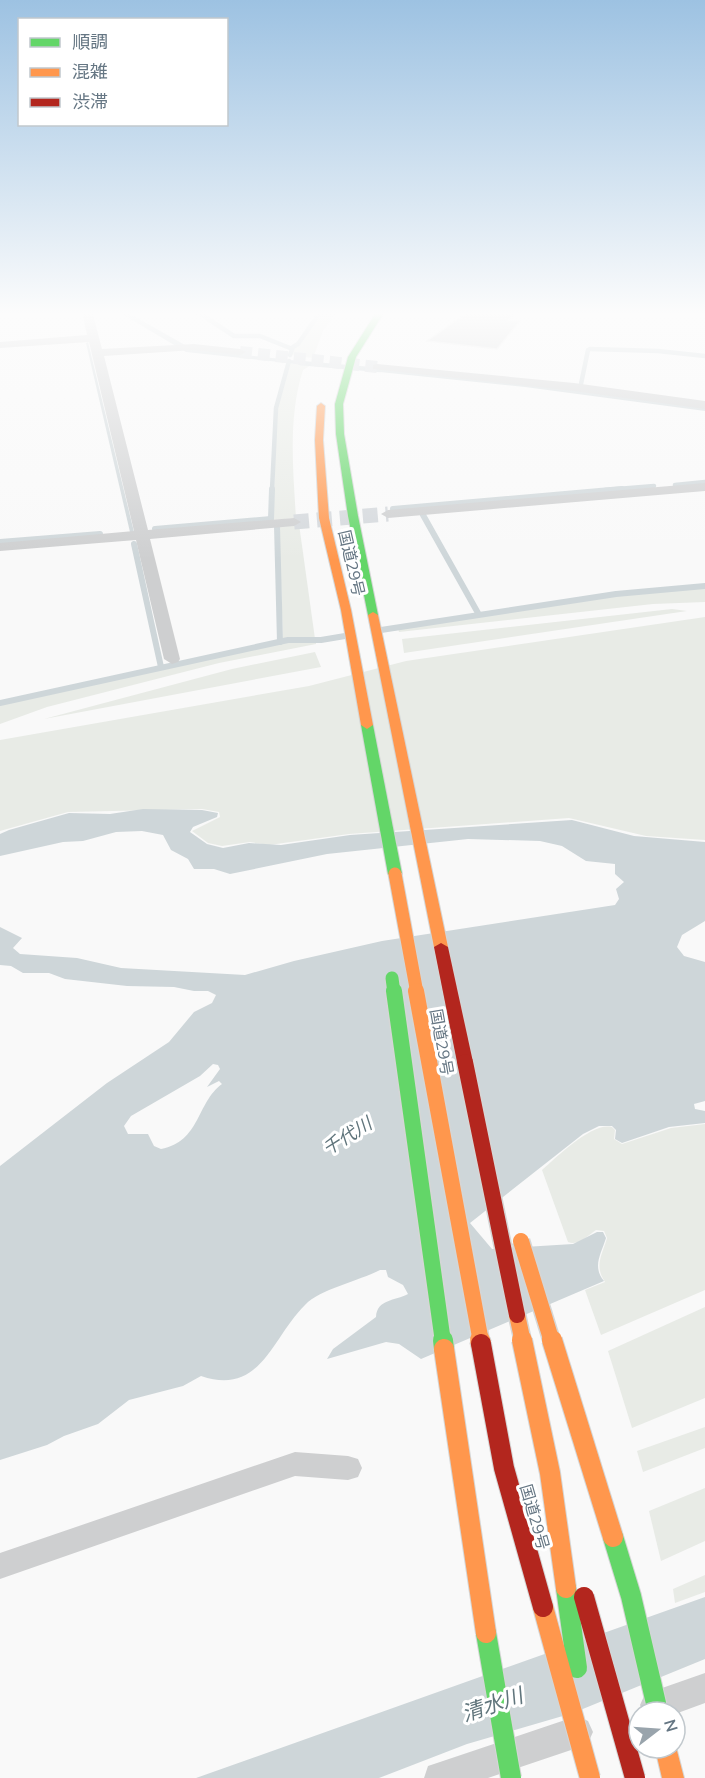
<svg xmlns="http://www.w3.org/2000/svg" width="705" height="1778" font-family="Mulish,'Noto Sans JP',sans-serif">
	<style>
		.green { fill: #e8ebe6 }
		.water { fill: #ced6d9; fill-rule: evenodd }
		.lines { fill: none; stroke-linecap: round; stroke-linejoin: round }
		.stream-far1 { stroke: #ced6d9; stroke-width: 4.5 }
		.stream { stroke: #ced6d9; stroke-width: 6 }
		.building { fill: #d0d2d3; stroke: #e8e8e8; stroke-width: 1.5 }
		.street-tunnel-far1 { stroke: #d4d8dc; stroke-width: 12; stroke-dasharray: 12 6; stroke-linecap: butt }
		.street-tunnel { stroke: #d4d8dc; stroke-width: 15; stroke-dasharray: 15 8; stroke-linecap: butt }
		.fast-casing { stroke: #d5d6d6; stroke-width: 2 }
		.slow-casing { stroke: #d5d6d6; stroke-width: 2 }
		.jam-casing { stroke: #d5d6d6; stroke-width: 2 }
		.street { fill: #cecfd0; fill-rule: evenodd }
		.fast { fill: #63d668; fill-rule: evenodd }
		.slow { fill: #ff974d; fill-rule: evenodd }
		.jam { fill: #b3261e; fill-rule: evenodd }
		.fast-bridge-far2-casing { stroke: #d5d6d6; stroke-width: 15; stroke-linecap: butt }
		.fast-bridge-far1-casing { stroke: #d5d6d6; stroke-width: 19; stroke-linecap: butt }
		.fast-bridge-casing { stroke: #d5d6d6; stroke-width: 22; stroke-linecap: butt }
		.slow-bridge-far2-casing { stroke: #d5d6d6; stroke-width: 15; stroke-linecap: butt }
		.slow-bridge-far1-casing { stroke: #d5d6d6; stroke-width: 19; stroke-linecap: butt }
		.slow-bridge-casing { stroke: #d5d6d6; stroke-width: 22; stroke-linecap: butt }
		.jam-bridge-far1-casing { stroke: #d5d6d6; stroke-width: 19; stroke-linecap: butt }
		.jam-bridge-casing { stroke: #d5d6d6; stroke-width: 22; stroke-linecap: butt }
		.fast-bridge-far2 { stroke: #63d668; stroke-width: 13 }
		.fast-bridge-far1 { stroke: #63d668; stroke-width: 16 }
		.fast-bridge { stroke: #63d668; stroke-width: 20 }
		.slow-bridge-far2 { stroke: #ff974d; stroke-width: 13 }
		.slow-bridge-far1 { stroke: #ff974d; stroke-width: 16 }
		.slow-bridge { stroke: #ff974d; stroke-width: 20 }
		.jam-bridge-far1 { stroke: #b3261e; stroke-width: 16 }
		.jam-bridge { stroke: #b3261e; stroke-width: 20 }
		.labels { text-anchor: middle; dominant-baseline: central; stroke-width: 6; stroke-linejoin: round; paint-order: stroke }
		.street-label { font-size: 16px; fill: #657683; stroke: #fff }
		.water-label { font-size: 18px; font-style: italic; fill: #60757c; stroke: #fff }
		.near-water-label { font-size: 21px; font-style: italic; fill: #60757c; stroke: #fff }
	</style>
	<rect width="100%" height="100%" fill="#f9f9f9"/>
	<g class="green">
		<polygon points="322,311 338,311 323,331 313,358 291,355 294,347 299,344"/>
		<path d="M290 363 311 365 303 370C288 416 293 470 296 518L273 520 277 408Z"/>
		<polygon points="299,524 315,639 283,640 279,526"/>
		<polygon points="705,587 705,602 653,604 399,632 398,628 628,594"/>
		<polygon points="672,609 687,611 404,653 402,639"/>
		<polygon points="705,617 705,840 646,836 569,818 349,834 269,845 250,842 222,846 208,843 192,831 220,817 219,812 202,809 68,812 0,831 0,740 309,686 406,661"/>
		<polygon points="288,642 316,642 316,644 219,663 47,707 0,724 0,705"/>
		<polygon points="315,652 321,667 44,719 232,669"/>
		<path d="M705 1124V1290L601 1335 585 1290 605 1282C594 1266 602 1255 607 1238L604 1231 596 1230C587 1236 579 1246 568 1242L542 1170C557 1157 592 1122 612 1127L615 1130 614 1139 622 1144 671 1128Z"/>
		<polygon points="705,1307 705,1398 632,1428 608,1351"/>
		<polygon points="705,1427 705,1448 643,1472 637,1451"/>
		<polygon points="705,1488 705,1541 661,1561 649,1511"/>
		<polygon points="705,1575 705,1592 675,1603 673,1589"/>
	</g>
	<g class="water">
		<polygon points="117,311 125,311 192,349 308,362 307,365 186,352"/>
		<polygon points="88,342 134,532 130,532 86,343"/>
		<polygon points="372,368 468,376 705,407 705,411 525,387 370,371"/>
		<path d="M143 809 202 810 218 813 217 817 193 827 190 832 207 844 223 848 249 843 281 845 350 835 572 820 634 836 705 842V921L682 935 677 947 684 956 705 962V1101L694 1104 695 1109 705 1111V1123L669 1127 622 1143 615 1139 616 1130 612 1126H599L583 1134 470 1223 492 1249 573 1244 597 1232H603L606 1238C601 1254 592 1267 604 1281L421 1359 399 1344 386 1342 327 1359 333 1349 376 1317C377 1299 395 1301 408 1294L403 1285 388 1277 386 1270H380C359 1281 320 1289 305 1305 272 1337 261 1397 201 1376L183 1386 129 1400 98 1424 64 1436 47 1445 0 1460V1166L107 1083 169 1042 194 1012 212 1003 216 995 208 991H194L174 987 127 986 65 979 49 973H23L11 966 0 965V927L22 938 13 948 20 954 77 958 121 968 245 975 294 961 382 941 615 905 619 899 616 889 624 882 615 874V864L586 861 562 846 540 841 468 839 327 854 230 874 214 869H194L188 859 171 850 163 835 142 831 116 832 83 841 63 842 0 856V834L9 830 69 813 110 814ZM213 1064 218 1065 220 1069 207 1087 219 1081 222 1084C196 1103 201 1141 161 1149L154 1146 148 1134H128L124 1126 131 1116 200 1076Z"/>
		<polygon points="705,1597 705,1659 573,1713 467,1744 379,1778 196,1778"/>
	</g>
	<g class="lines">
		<g class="stream-far1">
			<polyline points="196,311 234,336 260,336 290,348"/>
			<polyline points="590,349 658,351 705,356"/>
			<polyline points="290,355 293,347 298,344 321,311"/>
			<polyline points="300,363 380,370"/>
			<polyline points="581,384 588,350"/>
			<polyline points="675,485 705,482"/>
			<polyline points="272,490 276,408 289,361"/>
			<polyline points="605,490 654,486"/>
		</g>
		<g class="stream">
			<polyline points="393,509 622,489"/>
			<polyline points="423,515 478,613"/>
			<polyline points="277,526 280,642"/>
			<polyline points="155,529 271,519 272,489"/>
			<polyline points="0,542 100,534"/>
			<polyline points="134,544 161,667"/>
			<polyline points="381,630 616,594 705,586"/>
			<polyline points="0,703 288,640 321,640 345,636"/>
		</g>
	</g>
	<polygon class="building" points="469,311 518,311 509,320 520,321 497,349 427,341"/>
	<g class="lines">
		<polyline class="street-tunnel-far1" points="240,352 377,367"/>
		<polyline class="street-tunnel" points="294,522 388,514"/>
		<g class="fast-casing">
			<g id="fast">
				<polygon points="377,311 385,311 356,357 343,404 344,434 358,516 378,615 373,618 368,615 348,516 336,434 335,404 348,357"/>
				<polygon points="367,721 373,725 402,874 395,878 388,874 361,725"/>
			</g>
		</g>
		<g class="slow-casing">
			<g id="slow">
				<polygon points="321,403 325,406 323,440 329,518 351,610 373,725 367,729 361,725 341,610 319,518 315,440 317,406"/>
				<polygon points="373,612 378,615 448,947 441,951 434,947 368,615"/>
				<polygon points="675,1743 684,1778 662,1778 655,1748 675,1748"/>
			</g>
		</g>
		<g class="jam-casing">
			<polygon id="jam" points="441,943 448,947 473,1062 470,1066 460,1066 457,1062 434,947"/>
		</g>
		<g class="street">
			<polygon points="82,311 92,311 102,349 194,344 240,349 246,352 240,355 194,350 104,356 148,530 294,518 301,522 294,526 150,539 180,659 178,662 172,664 164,659 136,540 0,551 0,543 134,531 89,342 0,348 0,342 87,335"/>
			<polygon points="377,364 574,383 705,401 705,409 574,391 373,369 373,365"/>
			<polygon points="705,483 705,491 388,518 381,514 388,510"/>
			<polygon points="295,1452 348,1456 358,1459 362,1468 358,1477 348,1480 295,1476 0,1579 0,1553"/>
			<polygon points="705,1673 705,1703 675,1714 643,1712 640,1705 645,1694"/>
			<polygon points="577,1716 588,1721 593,1732 588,1743 577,1748 488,1778 424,1778 428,1766 440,1762"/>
		</g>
		<use href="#fast" class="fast"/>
		<use href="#slow" class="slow"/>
		<use href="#jam" class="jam"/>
		<g class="fast-bridge-far2-casing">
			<polyline id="fast-bridge-far2" points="392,978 394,993"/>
		</g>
		<g class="fast-bridge-far1-casing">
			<polyline id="fast-bridge-far1" points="394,991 443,1342"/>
		</g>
		<g class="fast-bridge-casing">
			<g id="fast-bridge">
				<polyline points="443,1340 444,1349"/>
				<polyline points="613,1537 631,1596 658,1712"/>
				<polyline points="566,1588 577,1668"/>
				<polyline points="486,1633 511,1778"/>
			</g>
		</g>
		<g class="slow-bridge-far2-casing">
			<polyline id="slow-bridge-far2" points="395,874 417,993"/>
		</g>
		<g class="slow-bridge-far1-casing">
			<g id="slow-bridge-far1">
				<polyline points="416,991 481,1342"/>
				<polyline points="521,1241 552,1342"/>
				<polyline points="517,1315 523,1342"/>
			</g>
		</g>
		<g class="slow-bridge-casing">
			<g id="slow-bridge">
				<polyline points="480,1340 481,1344"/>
				<polyline points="522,1340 550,1473 566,1588"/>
				<polyline points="552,1340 613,1537"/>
				<polyline points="444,1349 486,1633"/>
				<polyline points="543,1607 590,1778"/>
			</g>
		</g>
		<g class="jam-bridge-far1-casing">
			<polyline id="jam-bridge-far1" points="465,1062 517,1315"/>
		</g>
		<g class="jam-bridge-casing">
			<g id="jam-bridge">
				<polyline points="481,1344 504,1468 543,1607"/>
				<polyline points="584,1597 635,1778"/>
			</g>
		</g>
		<use href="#fast-bridge-far2" class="fast-bridge-far2"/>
		<use href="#fast-bridge-far1" class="fast-bridge-far1"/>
		<use href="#fast-bridge" class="fast-bridge"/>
		<use href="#slow-bridge-far2" class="slow-bridge-far2"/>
		<use href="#slow-bridge-far1" class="slow-bridge-far1"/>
		<use href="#slow-bridge" class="slow-bridge"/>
		<use href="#jam-bridge-far1" class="jam-bridge-far1"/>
		<use href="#jam-bridge" class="jam-bridge"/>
	</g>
	<linearGradient id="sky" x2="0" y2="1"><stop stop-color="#9dc2e2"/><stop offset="0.56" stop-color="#fcfcfc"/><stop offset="1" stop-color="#fcfcfc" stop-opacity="0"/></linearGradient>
	<rect width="705" height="560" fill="url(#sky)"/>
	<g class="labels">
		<g class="street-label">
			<text transform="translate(352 563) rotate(77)">国道29号</text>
			<text transform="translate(442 1042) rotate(80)">国道29号</text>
			<text transform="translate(535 1517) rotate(74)">国道29号</text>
		</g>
		<g class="water-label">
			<text transform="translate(347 1136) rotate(-32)">千代川</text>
		</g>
		<g class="near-water-label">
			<text transform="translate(492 1704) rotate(-19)">清水川</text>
		</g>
	</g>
	<rect x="18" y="18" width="210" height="108" fill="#ffffff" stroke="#c1c8cd" stroke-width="1.5"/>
	<rect x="30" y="38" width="30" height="9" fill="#63d668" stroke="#c1c8cd" stroke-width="1.5"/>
	<text x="72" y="48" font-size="18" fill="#657683">順調</text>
	<rect x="30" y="68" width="30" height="9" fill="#ff974d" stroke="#c1c8cd" stroke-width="1.5"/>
	<text x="72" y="78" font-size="18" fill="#657683">混雑</text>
	<rect x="30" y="98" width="30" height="9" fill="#b3261e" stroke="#c1c8cd" stroke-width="1.5"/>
	<text x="72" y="108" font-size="18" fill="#657683">渋滞</text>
	<g transform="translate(657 1730) rotate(73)"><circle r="28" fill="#ffffff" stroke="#c1c8cd" stroke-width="1.5"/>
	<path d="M0-4.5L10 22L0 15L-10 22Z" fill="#99a4ac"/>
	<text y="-9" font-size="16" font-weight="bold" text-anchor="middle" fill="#657683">N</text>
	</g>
</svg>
